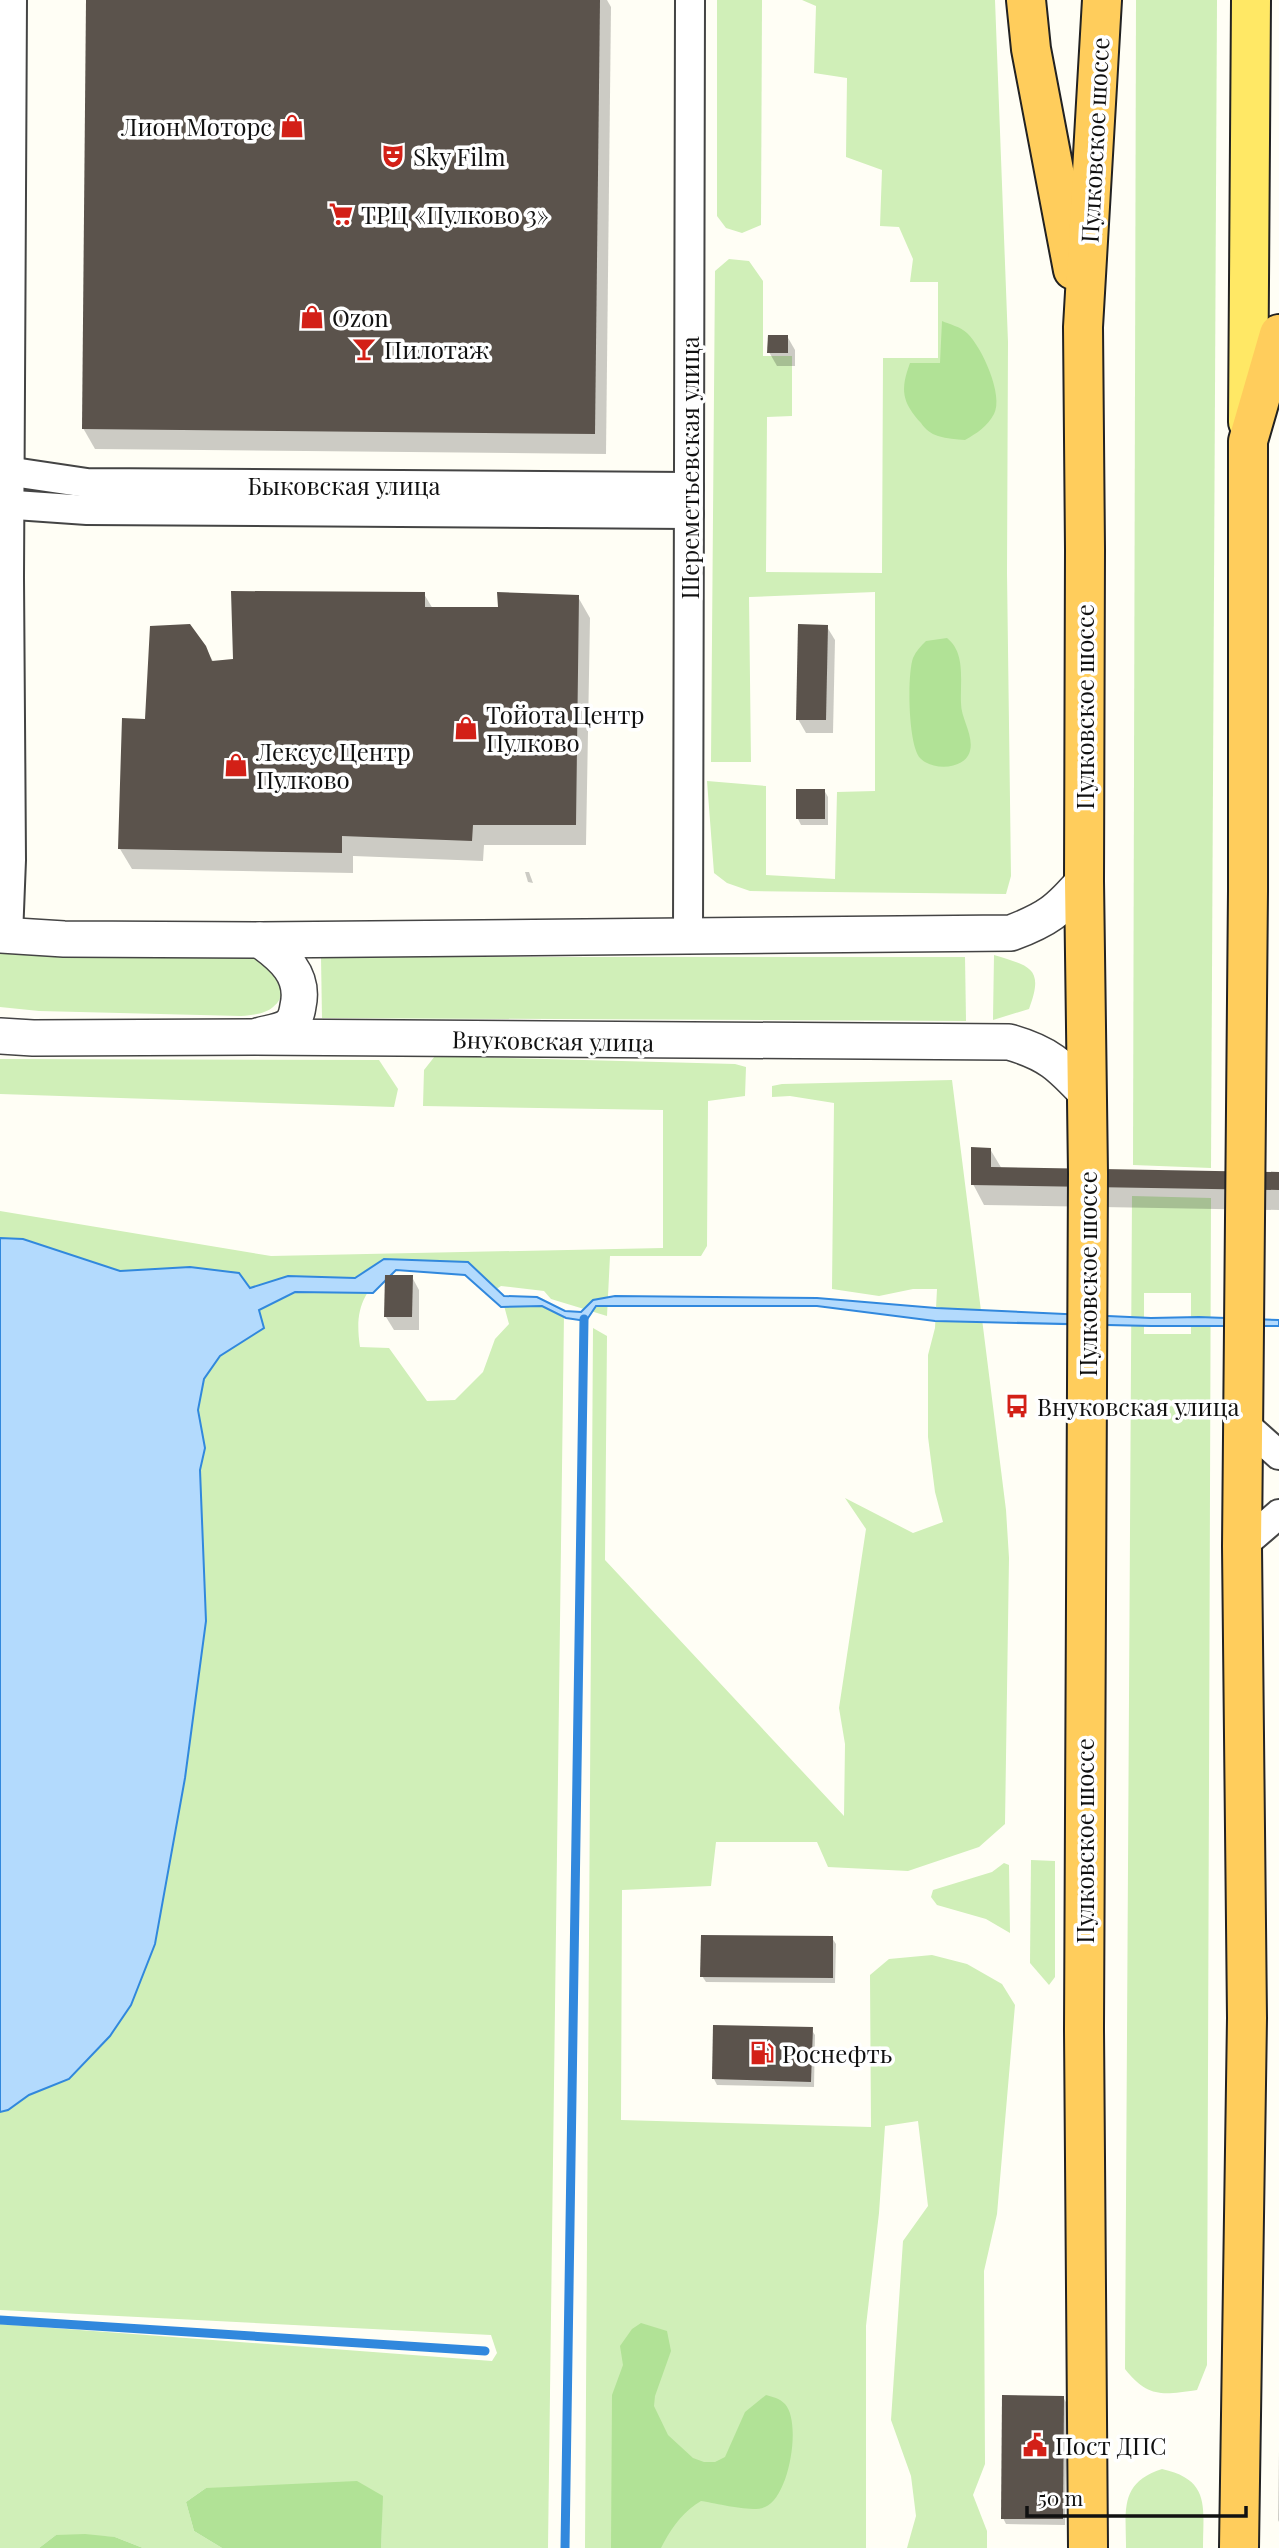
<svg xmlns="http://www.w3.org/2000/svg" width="1279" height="2548" font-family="'Playfair Display',serif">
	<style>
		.green { fill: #d0efb8; fill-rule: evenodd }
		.forest { fill: #b1e296 }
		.water { fill: #b3dafd; stroke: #3188dd; stroke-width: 2 }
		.shadow { fill: #0003 }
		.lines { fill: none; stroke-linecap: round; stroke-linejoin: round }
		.stream { stroke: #3188dd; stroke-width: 9 }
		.building { fill: #5b534c }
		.minor-casing { stroke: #444; stroke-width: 32 }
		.tertiary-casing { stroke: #444; stroke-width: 38 }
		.primary-casing { stroke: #222; stroke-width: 42 }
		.trunk-casing { stroke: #222; stroke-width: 42 }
		.minor { stroke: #fff; stroke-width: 28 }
		.tertiary { stroke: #fff; stroke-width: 35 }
		.primary { stroke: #ffe865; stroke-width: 38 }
		.trunk { stroke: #ffcd5c; stroke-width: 38 }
		.labels { text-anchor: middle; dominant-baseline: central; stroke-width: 7; stroke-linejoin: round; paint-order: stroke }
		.poi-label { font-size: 24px; fill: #111; stroke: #fff; text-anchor: start }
		.street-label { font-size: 24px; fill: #111; stroke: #fff }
	</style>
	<rect width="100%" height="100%" fill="#fffef5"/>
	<g class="green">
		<polygon points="717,0 762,0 761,225 742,233 726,228 717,216"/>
		<polygon points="802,0 995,0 1008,342 1007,573 1011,876 1006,894 750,891 727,883 714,873 707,781 766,786 766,875 835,879 837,792 875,791 875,592 749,597 751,762 711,762 715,271 729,259 749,261 763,281 763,356 792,356 792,416 767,417 766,572 882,573 883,358 938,358 938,282 910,282 913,259 899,227 880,226 882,170 846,157 847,78 814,73 816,6"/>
		<polygon points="1136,0 1217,0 1211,1168 1133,1165"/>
		<path d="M0 951 257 952 285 986C278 1011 265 1014 241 1016L39 1011 0 1007Z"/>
		<path d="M994 955C1029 966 1045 967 1029 1009L993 1020Z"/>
		<polygon points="321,957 965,957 966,1021 322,1018"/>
		<path d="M435 1056 735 1064 746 1067 745 1096 708 1101 707 1246 701 1256H610L607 1316 551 1299 544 1291 501 1286 492 1292 467 1269 393 1264C364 1291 354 1307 360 1347L389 1348 427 1401 455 1400 483 1372 495 1339 509 1324 503 1302H542L564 1314 548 2548H381L382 2496 206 2488 186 2502 194 2531 222 2548H143L115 2537 56 2535 39 2548H0V2324L492 2361 497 2353 491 2335 0 2310V2112L8 2110 29 2095 69 2079 110 2036 131 2005 155 1944 185 1778 206 1621 200 1470 205 1448 198 1410 204 1379 220 1356 264 1328 190 1267 120 1271 23 1239 0 1238V1211L271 1256 663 1248V1110L423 1106 424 1070Z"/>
		<polygon points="0,1059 379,1060 398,1089 394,1107 0,1094"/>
		<polygon points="952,1080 1006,1510 1009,1558 1005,1824 979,1847 908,1871 828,1867 817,1842 716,1842 711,1886 622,1890 621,2120 871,2127 870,1975 889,1959 932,1955 967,1964 1002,1984 1015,2005 997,2214 984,2271 985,2464 973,2495 987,2531 987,2548 907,2548 916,2516 911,2476 891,2420 903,2241 928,2206 918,2121 885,2126 879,2213 866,2326 866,2548 585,2548 593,1328 607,1336 605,1560 844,1816 845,1744 839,1708 866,1529 845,1498 913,1533 943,1522 935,1492 928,1437 928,1355 935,1328 937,1289 913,1289 879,1296 832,1289 834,1103 790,1096 772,1097 772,1086 782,1084"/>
		<path d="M1132 1196 1211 1198 1207 2365 1197 2390C1162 2395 1148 2398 1125 2369ZM1144 1293H1191V1334H1144Z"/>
		<polygon points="1031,1860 1055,1861 1055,1977 1049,1985 1030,1963"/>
		<polygon points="1004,1863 1009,1865 1010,1933 986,1919 937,1905 931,1897 933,1890 992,1872"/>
		<path d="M1162 2469C1211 2480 1203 2507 1203 2548H1126C1126 2510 1119 2483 1162 2469Z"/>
	</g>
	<g class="forest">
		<path d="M942 321C949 324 961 327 967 333 982 347 1004 396 994 414 987 427 977 433 965 440 956 439 947 439 938 436 931 434 925 429 921 423 902 402 900 390 910 363H940Z"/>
		<path d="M947 638C966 653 960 681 961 703 961 719 974 735 970 751 965 770 932 771 920 758 908 745 907 675 913 658 916 651 921 646 926 641Z"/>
		<path d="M641 2323 667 2331 671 2351 655 2396 654 2406 668 2435 693 2458 704 2462H715L725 2457 745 2412 766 2395C773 2397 779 2398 785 2404 802 2423 789 2498 765 2507 752 2513 716 2503 701 2501 683 2511 670 2530 661 2548H611L612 2395 623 2365 620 2346 632 2329Z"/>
		<polygon points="357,2481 383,2496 381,2548 222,2548 194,2531 186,2502 206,2488"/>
		<polygon points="85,2534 115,2537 143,2548 39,2548 56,2535"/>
	</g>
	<polygon class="water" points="0,1238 23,1239 120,1271 190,1267 239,1273 250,1288 288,1276 355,1278 384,1259 468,1262 504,1296 537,1297 565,1311 581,1312 593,1300 615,1296 817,1298 936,1308 1151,1318 1199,1317 1279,1320 1279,1326 1151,1326 935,1321 817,1306 596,1306 586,1321 566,1318 542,1306 501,1307 465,1275 396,1270 373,1293 295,1292 259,1310 264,1328 220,1356 204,1379 198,1410 205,1448 200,1470 206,1621 185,1778 155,1944 131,2005 110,2036 69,2079 29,2095 8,2110 0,2112"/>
	<g class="shadow">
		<polygon points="88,0 607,0 611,7 606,454 95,449 83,428"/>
		<polygon points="787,336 795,350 795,366 777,366 769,352"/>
		<polygon points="424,594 433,609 500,608 578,597 590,618 586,845 484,845 483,861 353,856 353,873 132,869 120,849 147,720 205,647 214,663 235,660"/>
		<polygon points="827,627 835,640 833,733 806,733 798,719"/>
		<polygon points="824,790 828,797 828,825 801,825 798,819"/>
		<polygon points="525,872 529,872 533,883 528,882"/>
		<polygon points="990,1149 1002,1169 1279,1173 1279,1210 984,1205 973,1184"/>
		<polygon points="412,1277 419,1290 419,1330 394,1330 386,1317"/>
		<polygon points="832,1938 836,1944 835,1983 706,1982 702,1976"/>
		<polygon points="811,2029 815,2035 814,2087 717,2085 714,2079"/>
		<polygon points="1063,2397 1067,2404 1065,2525 1006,2524 1003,2518"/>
		<polygon points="1279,2450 1279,2522 1278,2520"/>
	</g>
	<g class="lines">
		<g class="stream">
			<polyline points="0,2320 485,2351"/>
			<polyline points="565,2548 584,1319"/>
		</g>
	</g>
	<g class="building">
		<polygon points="86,0 600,0 595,434 82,429"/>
		<polygon points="768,335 788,335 788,353 767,353"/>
		<polygon points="231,591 425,592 425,607 498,607 497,592 579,595 576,825 473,825 472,841 342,836 342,853 118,849 122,718 145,719 150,626 190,624 206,646 212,661 233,659"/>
		<polygon points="798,624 828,625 826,720 796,720"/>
		<rect x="796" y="789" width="29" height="30"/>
		<polygon points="971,1147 991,1148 991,1167 1279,1172 1279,1190 971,1185"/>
		<polygon points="385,1275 413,1275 412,1317 384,1317"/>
		<polygon points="701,1935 833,1936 833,1978 700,1977"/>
		<polygon points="713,2025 813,2027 811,2082 712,2079"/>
		<polygon points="1002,2395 1064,2396 1063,2519 1001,2519"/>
	</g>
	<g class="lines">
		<g class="minor-casing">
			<g id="minor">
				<polyline points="0,470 87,483 689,487"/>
				<polyline points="0,504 87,510 689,514"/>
				<polyline points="8,936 11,860 9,578 12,0"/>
				<polyline points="688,937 690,0"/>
				<polyline points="1242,1422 1279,1455"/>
				<polyline points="1242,1546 1279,1514"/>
			</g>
		</g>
		<g class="tertiary-casing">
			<g id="tertiary">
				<path d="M0 935 64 939 260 940 1011 933C1048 919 1058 911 1084 881"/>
				<path d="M0 1036 33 1038 254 1037 1009 1042C1048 1053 1060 1065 1087 1094"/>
				<path d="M258 1036C267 1033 281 1032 289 1026 295 1021 297 1013 298 1006 305 975 283 956 260 940"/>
			</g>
		</g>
		<g class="primary-casing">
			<polyline id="primary" points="1248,422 1251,0"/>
		</g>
		<g class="trunk-casing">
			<g id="trunk">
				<polyline points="1026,0 1031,49 1073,270"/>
				<polyline points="1088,2548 1084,2029 1088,1173 1084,881 1085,549 1083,327 1102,0"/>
				<polyline points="1239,2548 1247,2018 1242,1546 1248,891 1248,441 1279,334"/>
			</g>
		</g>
		<use href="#minor" class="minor"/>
		<use href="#tertiary" class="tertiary"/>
		<use href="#primary" class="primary"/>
		<use href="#trunk" class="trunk"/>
	</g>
	<defs>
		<g id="shop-bare" transform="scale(1.89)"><path d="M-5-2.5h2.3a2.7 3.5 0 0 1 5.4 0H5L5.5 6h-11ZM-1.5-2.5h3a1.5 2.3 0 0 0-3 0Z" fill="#d32017" stroke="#fff" stroke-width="2.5" paint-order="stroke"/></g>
		<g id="theatre-bare" transform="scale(1.89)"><path d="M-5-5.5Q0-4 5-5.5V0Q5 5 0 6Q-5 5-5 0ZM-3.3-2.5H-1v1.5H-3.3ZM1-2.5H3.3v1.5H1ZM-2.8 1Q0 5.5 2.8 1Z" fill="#d32017" stroke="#fff" stroke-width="2.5" paint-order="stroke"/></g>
		<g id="supermarket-bare" transform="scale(1.89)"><path d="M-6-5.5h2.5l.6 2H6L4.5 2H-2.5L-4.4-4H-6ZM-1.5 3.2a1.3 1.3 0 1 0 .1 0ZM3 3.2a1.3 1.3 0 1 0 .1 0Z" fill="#d32017" stroke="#fff" stroke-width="2.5" paint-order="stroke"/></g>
		<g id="bar-bare" transform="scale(1.89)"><path d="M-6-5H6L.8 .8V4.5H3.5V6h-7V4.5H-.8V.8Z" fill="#d32017" stroke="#fff" stroke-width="2.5" paint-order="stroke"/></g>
		<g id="bus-bare" transform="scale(1.89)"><path d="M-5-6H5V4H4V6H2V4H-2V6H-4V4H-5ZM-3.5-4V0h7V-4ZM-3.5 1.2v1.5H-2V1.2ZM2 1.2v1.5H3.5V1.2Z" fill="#d32017" stroke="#fff" stroke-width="2.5" paint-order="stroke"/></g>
		<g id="fuel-bare" transform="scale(1.89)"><path d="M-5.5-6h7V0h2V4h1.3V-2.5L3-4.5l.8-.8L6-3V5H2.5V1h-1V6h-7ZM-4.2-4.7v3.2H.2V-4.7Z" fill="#d32017" stroke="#fff" stroke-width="2.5" paint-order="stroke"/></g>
		<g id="civic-bare" transform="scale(1.89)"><path d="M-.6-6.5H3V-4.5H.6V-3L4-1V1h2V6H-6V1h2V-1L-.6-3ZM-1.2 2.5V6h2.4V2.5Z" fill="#d32017" stroke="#fff" stroke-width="2.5" paint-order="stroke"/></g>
	</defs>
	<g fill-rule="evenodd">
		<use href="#shop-bare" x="292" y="126"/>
		<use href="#theatre-bare" x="393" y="156"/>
		<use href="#supermarket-bare" x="341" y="214"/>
		<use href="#shop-bare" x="312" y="317"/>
		<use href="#bar-bare" x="364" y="349"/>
		<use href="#shop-bare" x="466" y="728"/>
		<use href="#shop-bare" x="236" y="765"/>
		<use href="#bus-bare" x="1017" y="1406"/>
		<use href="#fuel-bare" x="762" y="2053"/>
		<use href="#civic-bare" x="1035" y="2445"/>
	</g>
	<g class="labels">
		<g class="poi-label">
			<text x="272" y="126" text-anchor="end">Лион Моторс</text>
			<text x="413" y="156">Sky Film</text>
			<text x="361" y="214">ТРЦ «Пулково 3»</text>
			<text x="332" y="317">Ozon</text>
			<text x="384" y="349">Пилотаж</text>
			<text x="486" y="714">Тойота Центр<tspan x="486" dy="28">Пулково</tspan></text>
			<text x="256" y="751">Лексус Центр<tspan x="256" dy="28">Пулково</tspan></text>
			<text x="1037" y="1406">Внуковская улица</text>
			<text x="782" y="2053">Роснефть</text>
			<text x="1055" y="2445">Пост ДПС</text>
		</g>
		<g class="street-label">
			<text transform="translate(1094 140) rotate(-87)">Пулковское шоссе</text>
			<text transform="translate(689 468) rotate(-90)">Шереметьевская улица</text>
			<text x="344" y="485">Быковская улица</text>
			<text transform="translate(1084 707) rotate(-90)">Пулковское шоссе</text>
			<text transform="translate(553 1040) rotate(1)">Внуковская улица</text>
			<text transform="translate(1087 1274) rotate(-90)">Пулковское шоссе</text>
			<text transform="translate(1084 1841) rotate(-90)">Пулковское шоссе</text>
		</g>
	</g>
	<path d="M1027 2506v10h219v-10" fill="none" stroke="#111111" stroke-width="3.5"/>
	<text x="1038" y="2506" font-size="21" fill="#111111" stroke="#ffffff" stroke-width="5" paint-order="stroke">50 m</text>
</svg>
